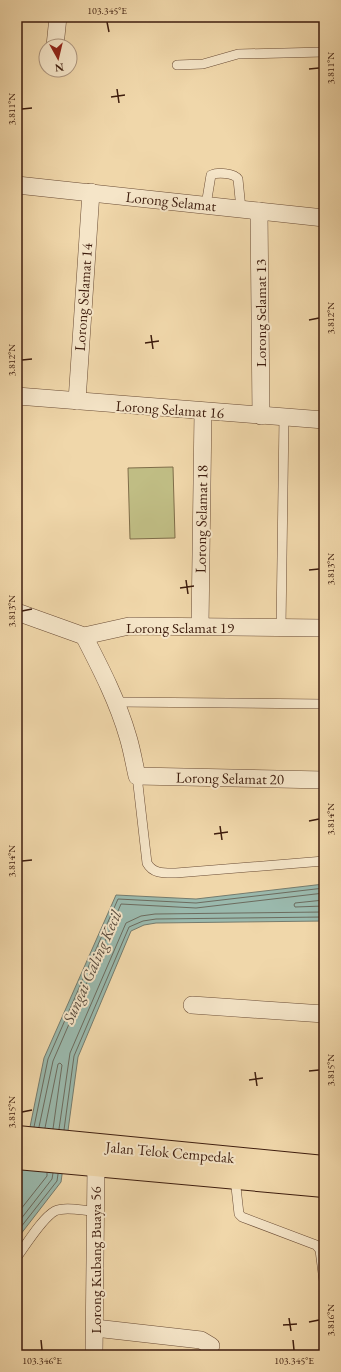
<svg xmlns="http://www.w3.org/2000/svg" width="341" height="1372" font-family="'EB Garamond',serif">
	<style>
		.green { fill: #c0bd84; stroke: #7f6d49 }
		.water { fill: #9ab9ad; stroke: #757b6d }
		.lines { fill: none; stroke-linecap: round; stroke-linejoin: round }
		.shore { stroke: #6c6b5e; stroke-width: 1 }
		.service-casing { stroke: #6a4c35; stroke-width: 10 }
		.minor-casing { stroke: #6a4c35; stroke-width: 18 }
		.primary-casing { stroke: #3e1d0e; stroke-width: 24 }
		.service { stroke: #f5e5c8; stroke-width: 9 }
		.minor { stroke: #f5e5c8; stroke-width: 17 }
		.primary { stroke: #f0d7aa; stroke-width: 22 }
		.ticks { fill: none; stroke: #3e1d0e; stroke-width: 1.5 }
		.labels { text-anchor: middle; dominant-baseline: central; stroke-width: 4; stroke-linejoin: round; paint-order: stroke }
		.street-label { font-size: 15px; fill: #3e1d0e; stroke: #f5e5c8 }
		.water-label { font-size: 16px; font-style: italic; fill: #5a4c3e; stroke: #f5e5c8 }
		.neatline { fill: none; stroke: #3e1d0e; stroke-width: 1.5 }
		.ticks-label { font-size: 10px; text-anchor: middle; fill: #3e1d0e }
	</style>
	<rect width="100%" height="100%" fill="#f0d7aa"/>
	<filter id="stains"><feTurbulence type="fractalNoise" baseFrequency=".005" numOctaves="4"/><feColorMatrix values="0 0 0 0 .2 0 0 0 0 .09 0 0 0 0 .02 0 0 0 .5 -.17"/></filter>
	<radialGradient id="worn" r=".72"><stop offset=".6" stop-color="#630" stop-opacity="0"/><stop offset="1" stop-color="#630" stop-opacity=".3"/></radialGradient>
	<polygon class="green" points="173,467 175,538 130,539 128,468"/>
	<polygon class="water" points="324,884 324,921 156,923 144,925 131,931 78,1057 61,1182 17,1239 17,1191 44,1058 116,895 196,899"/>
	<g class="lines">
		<g class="shore">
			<polyline points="324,900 295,903 294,905 295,907 324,906"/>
			<polyline points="34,1127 48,1059 118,899 196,903 324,888"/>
			<polyline points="39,1127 53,1061 121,904 196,908 324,893"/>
			<polyline points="45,1128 58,1064 60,1063 62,1065 53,1129"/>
			<polyline points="59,1129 70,1053 126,923 141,916 155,914 324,912"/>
			<polyline points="64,1130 74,1056 129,927 143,921 156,919 324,917"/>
			<polyline points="17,1214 47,1176 47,1173"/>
			<polyline points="17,1224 52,1179 53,1173"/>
			<polyline points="17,1232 57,1181 58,1174"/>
		</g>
		<g class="service-casing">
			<g id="service">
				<polyline points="177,65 203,64 238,54 324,52"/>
				<path d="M206 205 211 175C218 172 234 173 238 179L241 209"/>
				<polyline points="281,627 284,417"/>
				<polyline points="116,702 324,704"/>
				<path d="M137 776 147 863C153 874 164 873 176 873L324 861"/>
				<polyline points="235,1178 239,1214 242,1217 316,1245 320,1250 324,1281"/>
				<path d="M17 1257C26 1245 42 1218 55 1211 65 1206 84 1211 95 1211"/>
			</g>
		</g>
		<g class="minor-casing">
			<g id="minor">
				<polyline points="55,46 58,17"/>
				<polyline points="17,185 324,218"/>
				<polyline points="259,211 261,416"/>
				<polyline points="17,396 324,420"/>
				<polyline points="77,401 91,192"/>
				<polyline points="17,612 84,636 129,626 324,628"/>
				<polyline points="200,626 203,412"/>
				<path d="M84 636C101 669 118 702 128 737 132 750 134 763 137 776L324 780"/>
				<polyline points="192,1005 324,1014"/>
				<polyline points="95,1328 201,1340 211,1346"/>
				<polyline points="94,1355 96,1166"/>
			</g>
		</g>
		<g class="primary-casing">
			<g id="primary">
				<polyline points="17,1137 324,1167"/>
				<polyline points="17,1158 324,1186"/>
			</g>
		</g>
		<use href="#service" class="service"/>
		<use href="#minor" class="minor"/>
		<use href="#primary" class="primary"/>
	</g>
	<path class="ticks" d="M107 22 109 32M309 69 319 68M117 89 119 103M111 97 125 95M22 109 32 108M309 320 319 318M151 335 153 349M145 343 159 341M22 360 32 359M309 570 319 569M186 580 188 594M180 588 194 586M22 611 32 609M309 821 319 819M220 826 222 840M214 834 228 832M22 861 32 860M309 1071 319 1070M255 1072 257 1086M249 1080 263 1078M22 1112 32 1110M289 1318 291 1331M309 1322 319 1320M283 1325 297 1324M41 1340 42 1350M293 1340 294 1350"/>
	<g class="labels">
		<g class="street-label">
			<text transform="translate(171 201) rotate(6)">Lorong Selamat</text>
			<text transform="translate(83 297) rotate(-86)">Lorong Selamat 14</text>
			<text transform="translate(260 313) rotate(-90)">Lorong Selamat 13</text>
			<text transform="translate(170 409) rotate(4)">Lorong Selamat 16</text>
			<text transform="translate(201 519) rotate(-89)">Lorong Selamat 18</text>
			<text x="180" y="627">Lorong Selamat 19</text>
			<text transform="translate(230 778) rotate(1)">Lorong Selamat 20</text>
			<text transform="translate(170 1152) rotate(5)">Jalan Telok Cempedak</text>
			<text transform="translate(95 1260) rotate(-90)">Lorong Kubang Buaya 56</text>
		</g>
		<g class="water-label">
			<text transform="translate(92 967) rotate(-66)">Sungai Galing Kecil</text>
		</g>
	</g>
	<rect width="341" height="1372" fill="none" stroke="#f0d7aa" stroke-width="44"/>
	<g transform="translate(58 58) rotate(172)"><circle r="19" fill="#f5e5c8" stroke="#ac957e"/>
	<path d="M0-3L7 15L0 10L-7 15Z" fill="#8f2418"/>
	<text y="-6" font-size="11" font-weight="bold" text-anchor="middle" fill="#3e1d0e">N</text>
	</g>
	<rect x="22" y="22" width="297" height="1328" class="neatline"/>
	<g class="ticks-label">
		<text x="107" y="14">103.345°E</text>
		<text transform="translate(330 68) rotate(-90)" y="4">3.811°N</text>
		<text transform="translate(11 109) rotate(-90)" y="4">3.811°N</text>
		<text transform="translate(330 318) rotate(-90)" y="4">3.812°N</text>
		<text transform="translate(11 360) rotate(-90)" y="4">3.812°N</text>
		<text transform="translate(330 569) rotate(-90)" y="4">3.813°N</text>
		<text transform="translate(11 611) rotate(-90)" y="4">3.813°N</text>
		<text transform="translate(330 819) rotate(-90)" y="4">3.814°N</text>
		<text transform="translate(11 861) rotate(-90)" y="4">3.814°N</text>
		<text transform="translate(330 1070) rotate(-90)" y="4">3.815°N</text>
		<text transform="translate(11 1112) rotate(-90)" y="4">3.815°N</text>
		<text transform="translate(330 1320) rotate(-90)" y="4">3.816°N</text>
		<text x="42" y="1364">103.346°E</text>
		<text x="294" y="1364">103.345°E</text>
	</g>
	<rect width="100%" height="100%" filter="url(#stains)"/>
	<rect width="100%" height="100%" fill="url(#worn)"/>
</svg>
